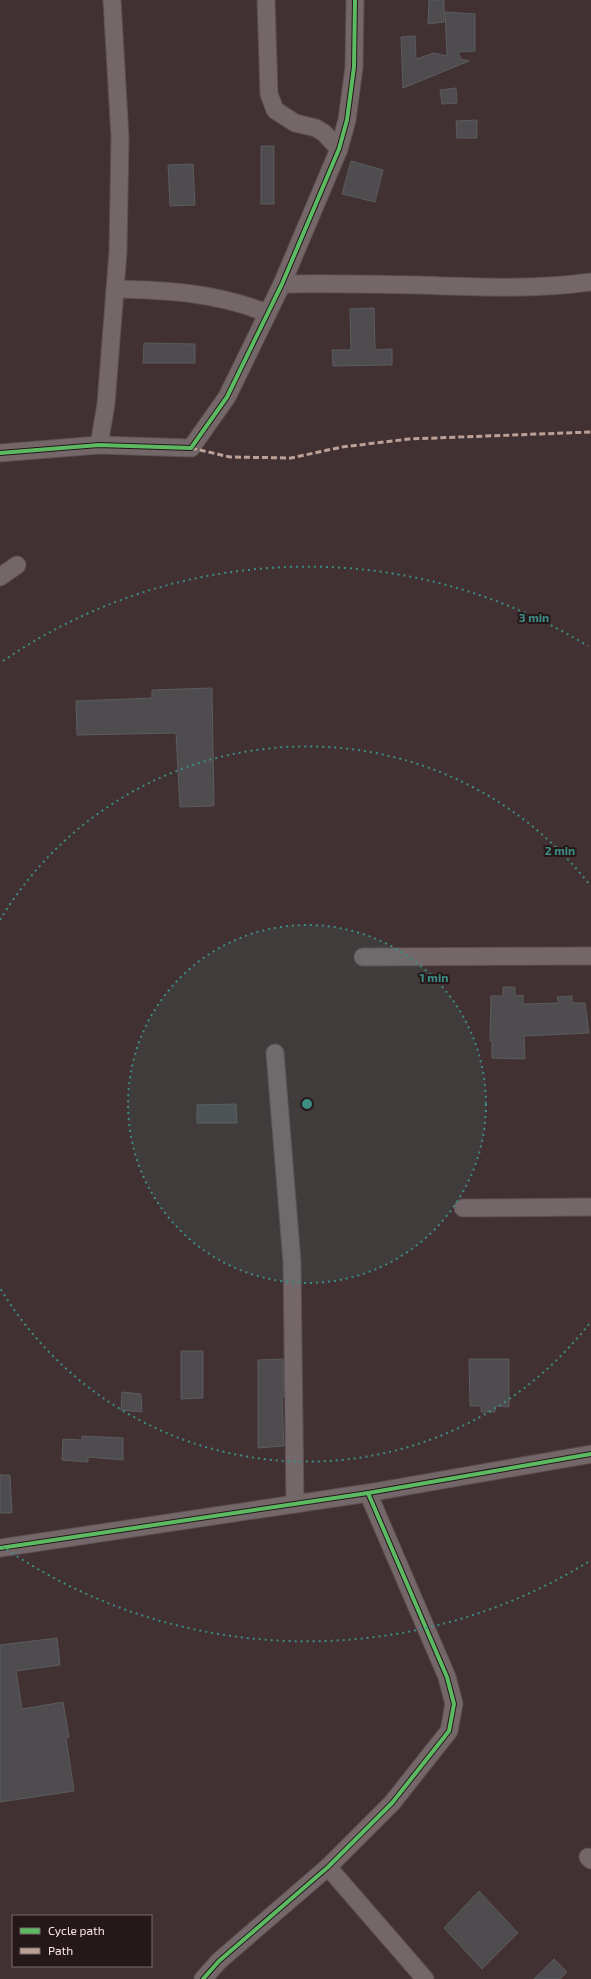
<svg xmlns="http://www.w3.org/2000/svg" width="591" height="1979" font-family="'Exo 2',sans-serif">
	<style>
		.building { fill: #4f4c4f; stroke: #5b5b5d }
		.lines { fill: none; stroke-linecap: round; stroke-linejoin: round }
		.minor-casing { stroke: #5e4f51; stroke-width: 19 }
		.minor { stroke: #736769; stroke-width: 17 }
		.quiet { stroke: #bda197; stroke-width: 3; stroke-dasharray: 6 3; stroke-linecap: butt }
		.cycleway-casing { stroke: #251819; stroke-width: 6 }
		.cycleway { stroke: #5cba63; stroke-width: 4 }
		.ring { fill: none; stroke: #3e8c86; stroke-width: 2; stroke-dasharray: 2 4 }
		.centre { fill: #3e8c86; stroke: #251819; stroke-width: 2 }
		.ring-label { font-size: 12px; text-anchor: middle; font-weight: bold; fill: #3e8c86; stroke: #251819; stroke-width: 4; stroke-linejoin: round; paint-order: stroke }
	</style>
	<rect width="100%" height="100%" fill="#413133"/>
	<g class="building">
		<polygon points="429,0 444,0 444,22 428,24"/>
		<polygon points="445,12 475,14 475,51 458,52 461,59 469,61 403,88 401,37 415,36 416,59 434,53 447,56"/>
		<polygon points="456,88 457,103 442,104 440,90"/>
		<polygon points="477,120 477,138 457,138 456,121"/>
		<rect x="261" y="146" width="13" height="58"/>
		<polygon points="351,161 383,170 375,202 342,194"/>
		<polygon points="193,164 195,205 170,206 168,165"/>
		<polygon points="374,308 375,350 392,349 392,365 333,366 332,350 351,350 350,309"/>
		<polygon points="144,343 195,344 195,363 143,363"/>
		<polygon points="212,688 214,806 180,807 176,733 77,735 76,701 152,698 152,690"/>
		<polygon points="503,987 515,987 515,996 523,995 523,1004 559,1003 557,997 572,996 572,1003 585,1003 589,1033 524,1036 525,1059 492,1058 492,1041 490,1041 491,996 503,996"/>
		<polygon points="236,1104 237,1123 197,1123 197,1105"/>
		<polygon points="181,1351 203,1351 203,1398 181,1399"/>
		<polygon points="283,1359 284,1397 282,1397 284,1446 258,1448 258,1360"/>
		<polygon points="469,1359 509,1359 509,1407 495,1406 495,1412 481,1412 481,1406 470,1406"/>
		<polygon points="122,1392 141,1394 142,1412 121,1410"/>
		<polygon points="82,1436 123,1438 123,1460 88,1457 88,1462 62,1460 63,1439 82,1440"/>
		<polygon points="0,1475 10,1475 12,1513 0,1513"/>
		<polygon points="57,1638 60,1665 16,1671 22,1709 63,1702 69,1737 66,1738 74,1791 0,1802 0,1645"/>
		<polygon points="479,1891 518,1933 482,1969 444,1928"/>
		<polygon points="554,1959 567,1972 560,1979 534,1979"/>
	</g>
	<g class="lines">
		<g class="minor-casing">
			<g id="minor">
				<polyline points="266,0 269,94 275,110 295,123 316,128 324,133 339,149"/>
				<path d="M282 284C327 283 373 284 418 285 476 287 534 290 591 282"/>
				<path d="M115 289C168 290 217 293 267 313"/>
				<polyline points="99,445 106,404 118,252 120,137 112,0"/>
				<polyline points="0,453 99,445 191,448 227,397 282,284 339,149 347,120 354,67 355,0"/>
				<polyline points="0,577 17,565"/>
				<polyline points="363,957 591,956"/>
				<polyline points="275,1053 292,1262 295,1504"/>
				<polyline points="463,1208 591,1207"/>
				<polyline points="0,1548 368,1493 591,1454"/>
				<polyline points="588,1857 591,1860"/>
				<polyline points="328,1867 425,1979"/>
				<polyline points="203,1979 219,1961 328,1867 392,1803 449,1731 454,1704 447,1677 368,1493"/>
			</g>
		</g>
		<use href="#minor" class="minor"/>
		<polyline class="quiet" points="191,448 230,457 291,458 342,447 409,439 591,432"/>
		<g class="cycleway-casing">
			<g id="cycleway">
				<polyline points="0,453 99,445 191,448 227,397 282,284 339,149 347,120 354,67 355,0"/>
				<polyline points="0,1548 368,1493 591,1454"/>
				<polyline points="203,1979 219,1961 328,1867 392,1803 449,1731 454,1704 447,1677 368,1493"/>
			</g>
		</g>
		<use href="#cycleway" class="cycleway"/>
	</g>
	<circle cx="307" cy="1104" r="179" fill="#3e8c86" fill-opacity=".12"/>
	<g class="ring">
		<circle cx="307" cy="1104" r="179"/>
		<path d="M589 1324A358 358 0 0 1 0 1288M0 920A358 358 0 0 1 589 884"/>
		<path d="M588 1562A537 537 0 0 1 3 1547M3 661A537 537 0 0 1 588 646"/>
	</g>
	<circle cx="307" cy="1104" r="6" class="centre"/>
	<g class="ring-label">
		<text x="534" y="622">3 min</text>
		<text x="560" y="855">2 min</text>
		<text x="434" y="982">1 min</text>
	</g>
	<rect x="12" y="1915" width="140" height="52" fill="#251819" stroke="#7a6a6b"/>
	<rect x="20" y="1928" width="20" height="6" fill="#5cba63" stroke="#7a6a6b"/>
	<text x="48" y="1935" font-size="12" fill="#fae6e7">Cycle path</text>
	<rect x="20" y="1948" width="20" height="6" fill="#bda197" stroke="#7a6a6b"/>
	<text x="48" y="1955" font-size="12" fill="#fae6e7">Path</text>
</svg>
